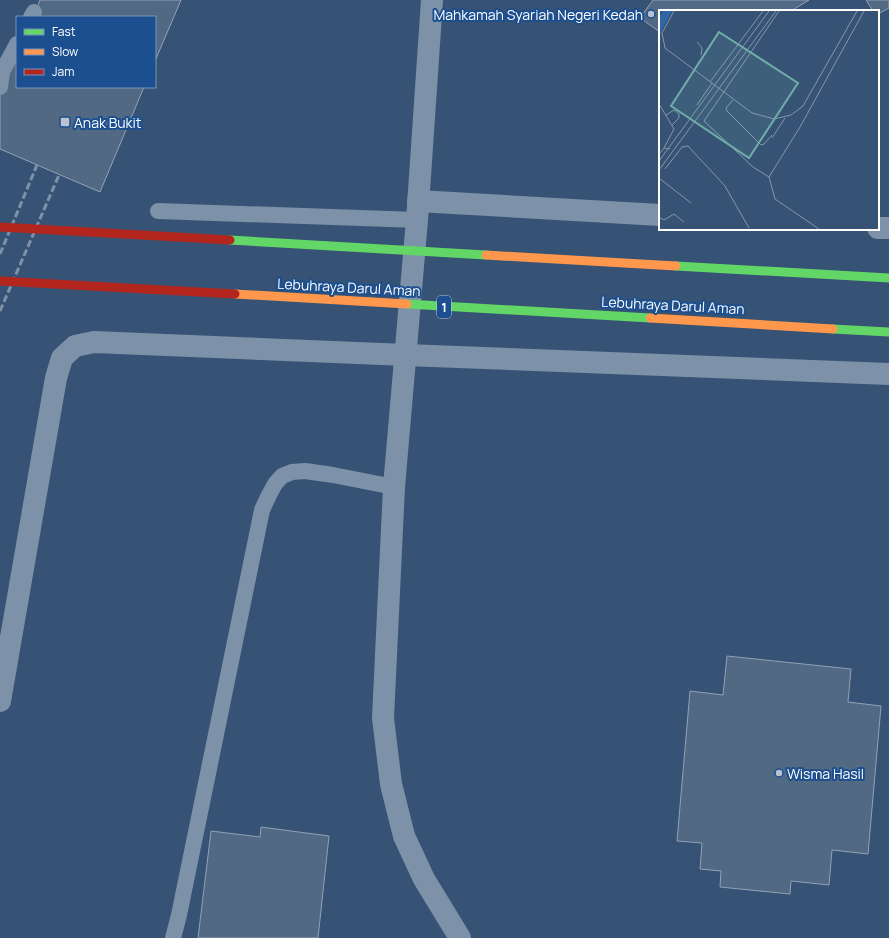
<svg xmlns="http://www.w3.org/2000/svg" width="889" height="938" font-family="Manrope,sans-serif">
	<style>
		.building { fill: #526984; stroke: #92a2b6 }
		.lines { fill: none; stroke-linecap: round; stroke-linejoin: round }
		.lane { stroke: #7d92a8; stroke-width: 16 }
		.street { stroke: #7d92a8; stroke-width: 22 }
		.rail { stroke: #7e92a7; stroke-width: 3; stroke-dasharray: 7 3; stroke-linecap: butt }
		.fast-bridge { stroke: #63d668; stroke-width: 9 }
		.slow-bridge { stroke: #ff974d; stroke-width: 9 }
		.jam-bridge { stroke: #b3261e; stroke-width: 9 }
		.poi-dot { fill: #b9c2ce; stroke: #1b4f8f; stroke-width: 1.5 }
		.labels { text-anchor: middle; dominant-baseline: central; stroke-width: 4; stroke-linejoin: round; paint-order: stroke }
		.shield { fill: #1b4f8f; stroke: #bbcadd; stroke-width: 1 }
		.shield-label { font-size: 13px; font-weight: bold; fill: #fff }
		.poi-label { font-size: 14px; fill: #fff; stroke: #1b4f8f; text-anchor: start }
		.street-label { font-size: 14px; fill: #fff; stroke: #1b4f8f }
		.inset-road { fill: none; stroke: #8697ac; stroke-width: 1 }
		.view { fill: #6fada8; fill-opacity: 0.15; stroke: #6fada8; stroke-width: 2 }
		.inset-edge { fill: none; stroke: #fff; stroke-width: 2 }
	</style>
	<rect width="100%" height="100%" fill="#365274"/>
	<g class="building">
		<polygon points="40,0 181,0 155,61 155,17 33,17"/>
		<polygon points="653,0 809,0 791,11 660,11 660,32 640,18"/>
		<polygon points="866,0 889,0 889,8 878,14 878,11 873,11"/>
		<polygon points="17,55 17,87 144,87 100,192 0,149 0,95"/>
		<polygon points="727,656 851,669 848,702 881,706 868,854 832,850 829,885 791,881 790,894 720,887 721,871 700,869 702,843 677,841 690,691 723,695"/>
		<polygon points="261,827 329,836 318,938 198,938 211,831 260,837"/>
	</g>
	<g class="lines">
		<g class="lane">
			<polyline points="31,17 34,12"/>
			<polyline points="0,67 2,72 0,87"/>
			<polyline points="2,72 17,44"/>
			<polyline points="158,211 417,220"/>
			<polyline points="173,938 179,915 262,510 269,495 275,484 282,476 292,472 305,471 333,475 394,487"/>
		</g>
		<g class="street">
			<polyline points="432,0 417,220 394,487 383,718 391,784 404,836 424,879 460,938"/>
			<polyline points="418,201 660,215"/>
			<polyline points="878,228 889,228"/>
			<polyline points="0,701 56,378 62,358 75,346 94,342 406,355 889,374"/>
		</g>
		<g class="rail">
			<polyline points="0,254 37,165"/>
			<polyline points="0,311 59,175"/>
		</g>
		<g class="fast-bridge">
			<polyline points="230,240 486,255"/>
			<polyline points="676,266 889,278"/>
			<polyline points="407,304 650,318"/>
			<polyline points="833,329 889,332"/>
		</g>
		<g class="slow-bridge">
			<polyline points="486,255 676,266"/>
			<polyline points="235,294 407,304"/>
			<polyline points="650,318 833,329"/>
		</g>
		<g class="jam-bridge">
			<polyline points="0,227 230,240"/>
			<polyline points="0,281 235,294"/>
		</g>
	</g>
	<g class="poi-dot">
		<circle cx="651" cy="14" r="4"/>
		<rect x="60" y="117" width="10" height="10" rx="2"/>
		<circle cx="779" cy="773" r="4"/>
	</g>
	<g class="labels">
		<rect class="shield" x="437" y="296" width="14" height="22" rx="3"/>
		<g class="shield-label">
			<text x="444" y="307">1</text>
		</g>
		<g class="poi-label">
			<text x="643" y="14" text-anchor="end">Mahkamah Syariah Negeri Kedah</text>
			<text x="74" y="122">Anak Bukit</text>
			<text x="787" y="773">Wisma Hasil</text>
		</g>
		<g class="street-label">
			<text transform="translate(349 287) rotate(3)">Lebuhraya Darul Aman</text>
			<text transform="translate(673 305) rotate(3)">Lebuhraya Darul Aman</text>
		</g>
	</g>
	<g transform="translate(659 10)">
		<rect width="220" height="220" fill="#365274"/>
		<path d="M4 1H13L2 21 0 36V8Z" fill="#2f66a5"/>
		<path class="inset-road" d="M15 1 3 23 6 38 93 103 115 109 132 105 144 96 198 1M120 1 45 111 94 157 110 167 116 189 160 219M38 32 43 38 42 45M51 72 104 1M74 90 67 98 68 101 102 135 105 134 113 125M0 94 15 119 5 138M38 95 53 73M7 105 15 100 20 104V108L13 115M113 128 126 108M0 144 5 138 11 139M0 151 110 1M6 159 23 137 29 136 66 176 90 218M0 160 117 1M110 167 141 117 205 1M0 168 32 193M0 207 5 210 15 204 25 212"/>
		<path class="view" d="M60 22 139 73 90 148 12 96Z"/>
		<rect width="220" height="220" class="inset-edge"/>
	</g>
	<rect x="16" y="16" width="140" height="72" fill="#1b4f8f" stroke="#7695bc"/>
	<rect x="24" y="29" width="20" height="6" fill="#63d668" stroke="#7695bc"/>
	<text x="52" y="36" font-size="12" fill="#ffffff">Fast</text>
	<rect x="24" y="49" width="20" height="6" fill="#ff974d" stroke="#7695bc"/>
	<text x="52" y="56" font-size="12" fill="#ffffff">Slow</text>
	<rect x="24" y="69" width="20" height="6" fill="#b3261e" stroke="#7695bc"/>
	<text x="52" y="76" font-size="12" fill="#ffffff">Jam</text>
</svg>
